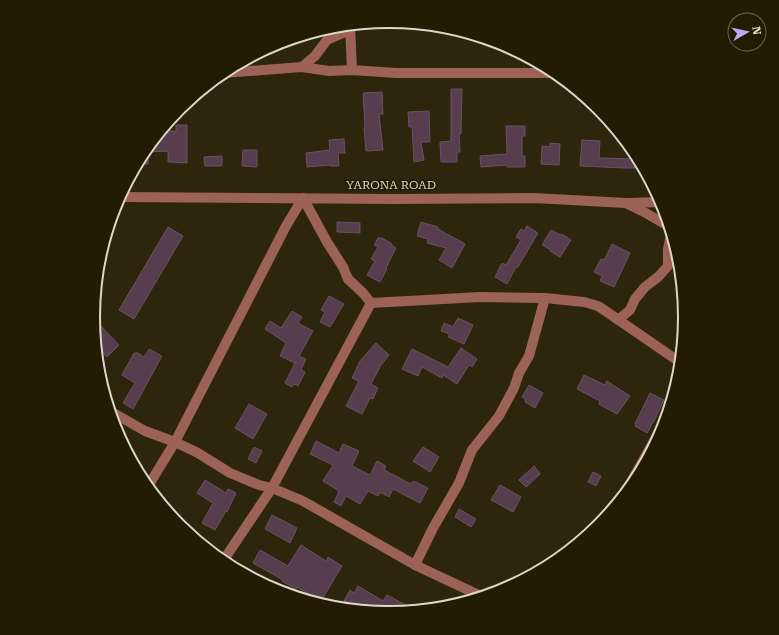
<svg xmlns="http://www.w3.org/2000/svg" width="779" height="635" font-family="'Roboto Serif',serif">
	<style>
		.building { fill: #563e4f; stroke: #6a5263 }
		.lines { fill: none; stroke-linecap: round; stroke-linejoin: round }
		.minor { stroke: #9b6255; stroke-width: 10 }
		.labels { text-anchor: middle; dominant-baseline: central; stroke-width: 3; stroke-linejoin: round; paint-order: stroke }
		.street-label { font-size: 12px; fill: #dcd7c9; stroke: #231c03 }
		.rim { fill: none; stroke: #dcd7c9; stroke-width: 2 }
	</style>
	<rect width="100%" height="100%" fill="#2d250c"/>
	<g class="building">
		<polygon points="451,89 462,89 461,134 459,134 460,152 457,152 457,162 441,162 440,142 451,141"/>
		<polygon points="382,92 383,114 379,114 383,150 366,151 364,128 365,128 363,93"/>
		<polygon points="429,111 430,142 421,142 424,160 414,162 412,127 409,127 408,112"/>
		<polygon points="176,125 187,125 187,163 168,162 168,151 149,152 148,164 137,164 143,153 161,131 176,131"/>
		<polygon points="506,126 525,126 525,136 522,136 522,156 525,156 525,167 507,167 507,165 481,167 480,156 507,154"/>
		<polygon points="344,139 345,153 338,153 339,166 330,166 330,165 307,167 306,153 330,150 329,140"/>
		<polygon points="582,140 600,141 599,158 639,159 644,168 624,168 580,166"/>
		<polygon points="550,143 560,144 559,165 541,164 542,146 550,147"/>
		<polygon points="243,150 257,150 257,167 242,166"/>
		<polygon points="222,156 222,166 205,166 204,157"/>
		<polygon points="337,222 360,223 360,233 337,232"/>
		<polygon points="421,222 438,227 438,229 465,244 452,268 439,260 446,248 427,243 428,239 417,236"/>
		<polygon points="527,226 538,233 518,267 516,267 507,284 495,277 502,263 506,265 521,240 516,237 521,229 524,231"/>
		<polygon points="168,227 183,236 134,319 119,310"/>
		<polygon points="551,230 561,235 562,234 571,240 560,257 550,251 551,250 542,245"/>
		<polygon points="378,238 382,238 392,244 392,246 396,248 386,268 387,269 380,282 367,275 375,261 371,259 378,247 374,245"/>
		<polygon points="612,244 630,253 614,287 600,281 602,276 594,272 601,259 604,260"/>
		<polygon points="329,296 344,304 330,327 320,322 325,312 321,310"/>
		<polygon points="292,311 302,317 298,323 313,331 299,356 306,359 301,370 305,372 298,386 294,384 292,387 285,383 296,361 295,363 280,356 286,343 265,329 270,321 281,328"/>
		<polygon points="458,318 473,325 464,344 448,337 450,334 441,331 444,323 453,327"/>
		<polygon points="99,324 119,345 107,357 96,345 94,329"/>
		<polygon points="376,343 389,355 381,365 371,384 378,388 373,399 370,398 362,414 346,406 359,381 352,378 360,361"/>
		<polygon points="461,348 477,359 472,367 469,365 457,384 443,375 442,378 422,367 418,376 402,369 412,349 448,367"/>
		<polygon points="149,349 162,356 133,409 123,403 135,383 122,375 134,353 138,353 144,357"/>
		<polygon points="584,375 605,385 607,381 630,396 617,414 599,404 600,401 577,389"/>
		<polygon points="529,385 543,393 535,408 525,402 526,400 522,397"/>
		<polygon points="650,393 664,400 656,417 647,433 635,426 636,424 635,424"/>
		<polygon points="249,404 267,414 253,439 235,428"/>
		<polygon points="316,441 339,453 343,444 359,451 352,466 370,475 377,461 386,466 384,470 411,484 413,481 428,488 420,503 393,489 389,497 380,492 378,496 368,491 360,504 346,496 341,506 334,502 339,491 323,481 333,465 310,454"/>
		<polygon points="254,447 262,451 256,463 248,459"/>
		<polygon points="423,447 439,457 430,472 413,461"/>
		<polygon points="534,466 540,474 526,487 519,480"/>
		<polygon points="593,472 601,476 596,486 588,482"/>
		<polygon points="205,480 226,493 228,489 236,493 227,512 226,511 215,530 202,523 213,503 197,493"/>
		<polygon points="500,485 521,497 513,512 491,500"/>
		<polygon points="459,509 476,519 471,527 455,517"/>
		<polygon points="272,515 297,528 290,543 265,529"/>
		<polygon points="301,545 326,561 328,557 342,566 321,601 297,587 296,589 282,581 283,580 253,563 260,550 288,566"/>
		<polygon points="358,586 383,601 387,595 417,611 389,614 362,611 344,601 350,590 354,593"/>
	</g>
	<g class="lines">
		<g class="minor">
			<polyline points="350,25 352,70"/>
			<polyline points="302,67 315,56 327,40 350,30"/>
			<polyline points="223,73 302,67 329,71 352,70 396,73 557,73"/>
			<polyline points="119,197 394,199 534,198 626,203 663,202"/>
			<polyline points="628,204 644,212 670,227"/>
			<polyline points="371,303 480,297 545,298 584,302 598,306 607,312 681,363"/>
			<polyline points="618,320 630,310 635,299 645,287 658,277 668,266 668,249 670,239 673,235"/>
			<polyline points="110,411 145,431 175,442 198,453 230,473 259,485 272,488 303,501 415,565 483,597"/>
			<polyline points="147,488 175,442 286,226 303,198 327,242 343,267 348,279 363,293 371,303"/>
			<polyline points="621,500 667,418"/>
			<polyline points="222,561 227,555 272,488 371,303"/>
			<polyline points="415,565 433,528 459,483 472,450 499,416 514,388 519,373 529,356 545,298"/>
		</g>
	</g>
	<g class="labels">
		<g class="street-label">
			<text x="391" y="185">YARONA ROAD</text>
		</g>
	</g>
	<path d="M0 0H779V635H0ZM100 317a289 289 0 1 1 578 0a289 289 0 1 1-578 0Z" fill="#231c03" fill-rule="evenodd"/>
	<path class="rim" d="M100 317a289 289 0 1 1 578 0a289 289 0 1 1-578 0Z"/>
	<g transform="translate(747 32) rotate(81)"><circle r="19" fill="#231c03" stroke="#6d6752"/>
	<path d="M0-3L7 15L0 10L-7 15Z" fill="#bda9f5"/>
	<text y="-6" font-size="11" font-weight="bold" text-anchor="middle" fill="#dcd7c9">N</text>
	</g>
</svg>
